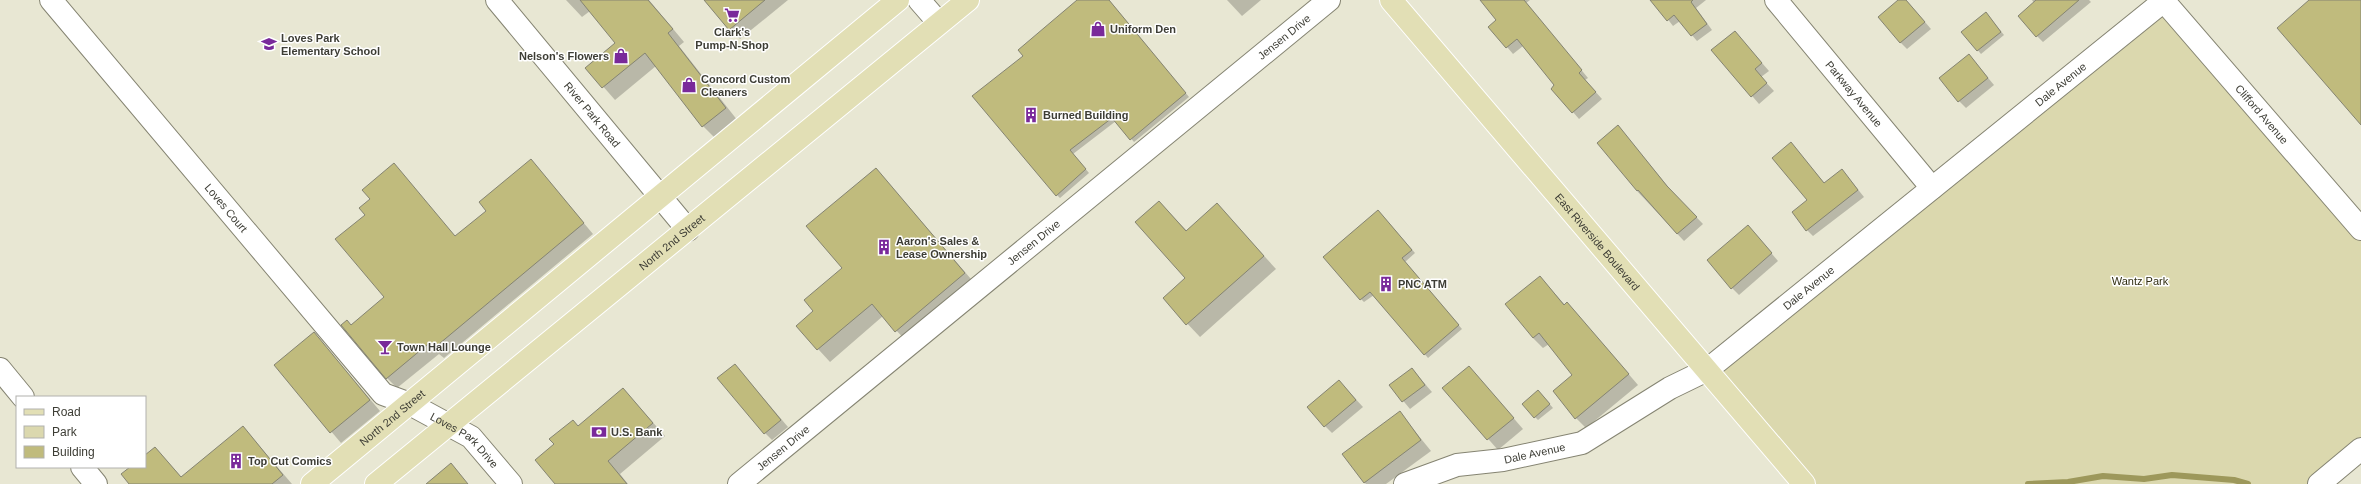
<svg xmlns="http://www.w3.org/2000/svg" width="2361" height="484" font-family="Helvetica,sans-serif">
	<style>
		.green { fill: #dbd8ae }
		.shadow { fill: #0003 }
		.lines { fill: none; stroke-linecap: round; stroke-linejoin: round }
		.stream { stroke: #9d985b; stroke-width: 6 }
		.building { fill: #c0bb7d; stroke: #858472 }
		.minor-casing { stroke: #858472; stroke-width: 24 }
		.major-casing { stroke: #fff; stroke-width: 24 }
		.minor { stroke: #fff; stroke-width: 22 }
		.major { stroke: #e2dfb5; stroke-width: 22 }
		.labels { text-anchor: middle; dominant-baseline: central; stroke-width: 3; stroke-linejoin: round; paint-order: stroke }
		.poi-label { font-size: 11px; font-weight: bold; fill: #3d3d35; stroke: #fff; text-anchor: start }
		.street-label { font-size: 11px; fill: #3d3d35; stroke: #fff }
		.park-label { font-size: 11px; fill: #312e12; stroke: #fff }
	</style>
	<rect width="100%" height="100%" fill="#e8e7d3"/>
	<polygon class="green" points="2164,1 2361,229 2361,446 2314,484 1804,484 1707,370"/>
	<g class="shadow">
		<polygon points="566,0 649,0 684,42 679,46 738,121 715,138 703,126 656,66 615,100 587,68 617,43 590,11 582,17"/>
		<polygon points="706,0 788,0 740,39"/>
		<polygon points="1078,0 1109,0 1189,97 1134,142 1116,121 1073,154 1089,173 1060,198 1057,195 1025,56"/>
		<polygon points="1227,0 1261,0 1242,16"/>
		<polygon points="1481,0 1530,0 1526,3 1588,78 1585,80 1602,99 1579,119 1573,112 1556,85 1523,46 1513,54 1490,27 1498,20"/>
		<polygon points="1653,0 1706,0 1696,8 1712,30 1697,41 1680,21 1673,26"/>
		<polygon points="1900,0 1906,0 1931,29 1907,49 1900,42"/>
		<polygon points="2032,0 2089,0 2091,2 2043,42 2037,36 2034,3"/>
		<polygon points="1989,17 2004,35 1981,54 1963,33"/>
		<polygon points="1735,32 1769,71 1761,77 1774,91 1759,104 1713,50"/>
		<polygon points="1969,55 1994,85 1966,108 1959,101"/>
		<polygon points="1618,126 1674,194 1703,224 1684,241 1637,191"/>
		<polygon points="1791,143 1825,184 1848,177 1864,197 1813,236 1807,230 1808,200"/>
		<polygon points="531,160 593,234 444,358 439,354 397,388 387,378 351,326 487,211"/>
		<polygon points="876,169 977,286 908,343 883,316 830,362 797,326 815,311 843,268"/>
		<polygon points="1159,202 1187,231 1217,204 1276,269 1200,337 1164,299 1187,279"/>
		<polygon points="1381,214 1415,253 1405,262 1462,329 1428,358 1374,295 1364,302 1361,299"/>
		<polygon points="1755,234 1778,261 1739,295 1732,288"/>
		<polygon points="1540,277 1565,305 1567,303 1577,314 1638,385 1586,428 1576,418 1574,375 1549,344 1543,348 1533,338"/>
		<polygon points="314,333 380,411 341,443 275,365"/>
		<polygon points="735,365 788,427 772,440 765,433"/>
		<polygon points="1469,367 1523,429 1498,450 1444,389"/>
		<polygon points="1412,369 1432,392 1410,409 1390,385"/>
		<polygon points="1339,381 1363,407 1332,433 1325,426"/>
		<polygon points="623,389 665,436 620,474 628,484 556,484 578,427"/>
		<polygon points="1541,394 1553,408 1538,420 1535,417"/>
		<polygon points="1400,413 1431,451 1386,484 1366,484 1364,482"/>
		<polygon points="243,427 292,484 131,484 132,467 145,467 145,456 155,448 182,478"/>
	</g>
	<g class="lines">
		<polyline class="stream" points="2028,484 2068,482 2103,476 2144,479 2172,475 2234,480 2248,484"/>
	</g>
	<g class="building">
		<polygon points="580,0 648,0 673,29 668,33 726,108 702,127 645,53 602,88 585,68 615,43"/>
		<polygon points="704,0 765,0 729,30"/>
		<polygon points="1077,0 1109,0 1186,93 1130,140 1112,118 1070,150 1086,169 1056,196 972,96 1023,56 1018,50"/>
		<polygon points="1480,0 1524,0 1582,70 1579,73 1596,92 1572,113 1551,89 1554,85 1517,39 1506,48 1488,27 1496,20"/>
		<polygon points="1650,0 1693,0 1691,2 1707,24 1691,36 1674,15 1667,21"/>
		<polygon points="1898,0 1906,0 1925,22 1900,43 1878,17"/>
		<polygon points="2036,0 2079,0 2036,37 2018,16"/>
		<polygon points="2309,0 2361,0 2361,125 2277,28"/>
		<polygon points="1986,12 2001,32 1977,51 1961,32"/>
		<polygon points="1735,31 1762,63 1755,69 1767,83 1751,97 1711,50"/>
		<polygon points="1969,54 1988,78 1958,102 1939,78"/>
		<polygon points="1618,125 1667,186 1697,217 1677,234 1638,190 1637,191 1597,143"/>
		<polygon points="1791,142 1824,183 1842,169 1858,190 1806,231 1792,212 1807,200 1772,158"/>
		<polygon points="531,159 584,223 433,349 428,344 386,379 341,325 347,320 351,325 384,297 335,239 365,215 359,208 370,199 362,190 394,163 455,236 486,211 479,202"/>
		<polygon points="876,168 965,273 895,332 872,304 817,350 796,326 813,311 804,300 842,268 806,226"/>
		<polygon points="1159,201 1186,231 1217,203 1264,256 1186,325 1163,298 1185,278 1135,222"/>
		<polygon points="1378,210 1412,250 1402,258 1459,325 1424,355 1370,292 1360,300 1323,257"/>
		<polygon points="1748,225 1772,253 1731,289 1707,260"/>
		<polygon points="1540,276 1564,305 1567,302 1629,374 1575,419 1553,391 1572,375 1539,333 1533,338 1505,304"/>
		<polygon points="314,332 370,400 330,433 274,365"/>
		<polygon points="735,364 781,420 764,434 717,378"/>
		<polygon points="1469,366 1514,418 1487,440 1442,388"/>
		<polygon points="1412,368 1425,385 1402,402 1389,385"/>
		<polygon points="1339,380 1356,400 1324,427 1307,407"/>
		<polygon points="623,388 653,423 608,461 627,484 555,484 535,460 554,444 549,439 573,420 578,426"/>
		<polygon points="1538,390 1550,404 1534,418 1522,404"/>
		<polygon points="1400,411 1421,440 1364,483 1342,454"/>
		<polygon points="243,426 283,475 272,484 129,484 121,474 130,467 145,467 145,455 155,447 181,477"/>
		<polygon points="451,463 468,484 426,484"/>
	</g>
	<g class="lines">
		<g class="minor-casing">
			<g id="minor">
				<path id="s1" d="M51 0 383 394 410 404 471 437 511 484"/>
				<path id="s2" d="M497 0 688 230"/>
				<polyline points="919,0 939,23"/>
				<path id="s3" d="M1776 0 1932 188"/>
				<path id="s4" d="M2163 0 2361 229"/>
				<polyline points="0,369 23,397"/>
				<polyline points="82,467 96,484"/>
				<path id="s5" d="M739 484 1329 0"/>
				<path id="s6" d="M1405 484 1457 465 1503 460 1582 443 1670 388 1707 370 2165 0"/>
				<polyline points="2319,484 2361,449"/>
			</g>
		</g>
		<g class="major-casing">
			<g id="major">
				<path id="s7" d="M1391 0 1804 484"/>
				<path id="s8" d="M312 484 898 0"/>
				<path id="s9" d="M376 484 968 0"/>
			</g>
		</g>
		<use href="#minor" class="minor"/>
		<use href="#major" class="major"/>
	</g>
	<defs>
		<g id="supermarket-bare" transform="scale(1.2)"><path d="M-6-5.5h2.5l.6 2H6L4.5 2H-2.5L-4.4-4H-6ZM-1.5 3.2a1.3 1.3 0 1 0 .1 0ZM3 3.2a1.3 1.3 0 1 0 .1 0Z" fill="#79299a" stroke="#fff" stroke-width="2.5" paint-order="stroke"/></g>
		<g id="shop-bare" transform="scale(1.2)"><path d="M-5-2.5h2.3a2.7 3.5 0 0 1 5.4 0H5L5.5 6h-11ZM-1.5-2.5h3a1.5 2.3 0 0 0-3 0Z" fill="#79299a" stroke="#fff" stroke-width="2.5" paint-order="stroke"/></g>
		<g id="school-bare" transform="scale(1.2)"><path d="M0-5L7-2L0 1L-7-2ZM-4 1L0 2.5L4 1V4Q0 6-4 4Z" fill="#79299a" stroke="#fff" stroke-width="2.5" paint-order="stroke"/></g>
		<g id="building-bare" transform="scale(1.2)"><path d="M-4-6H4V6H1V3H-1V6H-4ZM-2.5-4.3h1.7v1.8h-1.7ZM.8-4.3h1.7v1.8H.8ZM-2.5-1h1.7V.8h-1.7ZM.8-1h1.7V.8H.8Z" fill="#79299a" stroke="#fff" stroke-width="2.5" paint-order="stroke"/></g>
		<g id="bar-bare" transform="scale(1.2)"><path d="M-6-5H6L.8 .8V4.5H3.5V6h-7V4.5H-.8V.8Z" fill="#79299a" stroke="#fff" stroke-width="2.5" paint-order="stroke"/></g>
		<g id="bank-bare" transform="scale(1.2)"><path d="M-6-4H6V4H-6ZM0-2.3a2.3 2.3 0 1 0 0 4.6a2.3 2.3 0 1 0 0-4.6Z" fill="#79299a" stroke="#fff" stroke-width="2.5" paint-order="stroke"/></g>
	</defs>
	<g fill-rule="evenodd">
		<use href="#supermarket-bare" x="732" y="15"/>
		<use href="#shop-bare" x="1098" y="29"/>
		<use href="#school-bare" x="269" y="44"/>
		<use href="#shop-bare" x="621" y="56"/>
		<use href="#shop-bare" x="689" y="85"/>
		<use href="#building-bare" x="1031" y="115"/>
		<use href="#building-bare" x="884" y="247"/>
		<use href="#building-bare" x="1386" y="284"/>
		<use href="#bar-bare" x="385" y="347"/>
		<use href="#bank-bare" x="599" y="432"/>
		<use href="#building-bare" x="236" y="461"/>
	</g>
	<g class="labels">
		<g class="poi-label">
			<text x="1110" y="29">Uniform Den</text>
			<text x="732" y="32" text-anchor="middle">Clark's<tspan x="732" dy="13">Pump-N-Shop</tspan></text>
			<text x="281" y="38">Loves Park<tspan x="281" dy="13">Elementary School</tspan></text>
			<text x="609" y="56" text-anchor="end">Nelson's Flowers</text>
			<text x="701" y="79">Concord Custom<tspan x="701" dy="13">Cleaners</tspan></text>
			<text x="1043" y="115">Burned Building</text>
			<text x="896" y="241">Aaron's Sales &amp;<tspan x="896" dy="13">Lease Ownership</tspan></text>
			<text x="1398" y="284">PNC ATM</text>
			<text x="397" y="347">Town Hall Lounge</text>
			<text x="611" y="432">U.S. Bank</text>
			<text x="248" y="461">Top Cut Comics</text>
		</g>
		<g class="street-label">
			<text stroke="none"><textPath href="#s5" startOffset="705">Jensen Drive</textPath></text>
			<text stroke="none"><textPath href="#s6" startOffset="782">Dale Avenue</textPath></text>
			<text stroke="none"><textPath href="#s3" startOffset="122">Parkway Avenue</textPath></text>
			<text stroke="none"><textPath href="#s2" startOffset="149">River Park Road</textPath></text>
			<text stroke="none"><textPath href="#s4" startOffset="151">Clifford Avenue</textPath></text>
			<text stroke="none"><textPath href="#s1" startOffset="272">Loves Court</textPath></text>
			<text stroke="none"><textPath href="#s9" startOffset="382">North 2nd Street</textPath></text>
			<text stroke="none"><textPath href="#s5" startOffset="381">Jensen Drive</textPath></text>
			<text stroke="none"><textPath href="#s7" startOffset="318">East Riverside Boulevard</textPath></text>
			<text stroke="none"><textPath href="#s6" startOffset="458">Dale Avenue</textPath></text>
			<text stroke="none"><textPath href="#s8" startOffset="104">North 2nd Street</textPath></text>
			<text stroke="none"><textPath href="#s1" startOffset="610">Loves Park Drive</textPath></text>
			<text stroke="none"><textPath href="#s5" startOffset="57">Jensen Drive</textPath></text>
			<text stroke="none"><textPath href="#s6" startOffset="134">Dale Avenue</textPath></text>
		</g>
		<g class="park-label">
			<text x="2140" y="281">Wantz Park</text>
		</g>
	</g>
	<rect x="16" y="396" width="130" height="72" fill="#ffffff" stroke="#b1b1ae"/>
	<rect x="24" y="409" width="20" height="6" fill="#e2dfb5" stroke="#b1b1ae"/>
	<text x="52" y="416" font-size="12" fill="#3d3d35">Road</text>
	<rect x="24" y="426" width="20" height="12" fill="#dbd8ae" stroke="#b1b1ae"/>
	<text x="52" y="436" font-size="12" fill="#3d3d35">Park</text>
	<rect x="24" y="446" width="20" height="12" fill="#c0bb7d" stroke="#b1b1ae"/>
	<text x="52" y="456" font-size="12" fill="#3d3d35">Building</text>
</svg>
